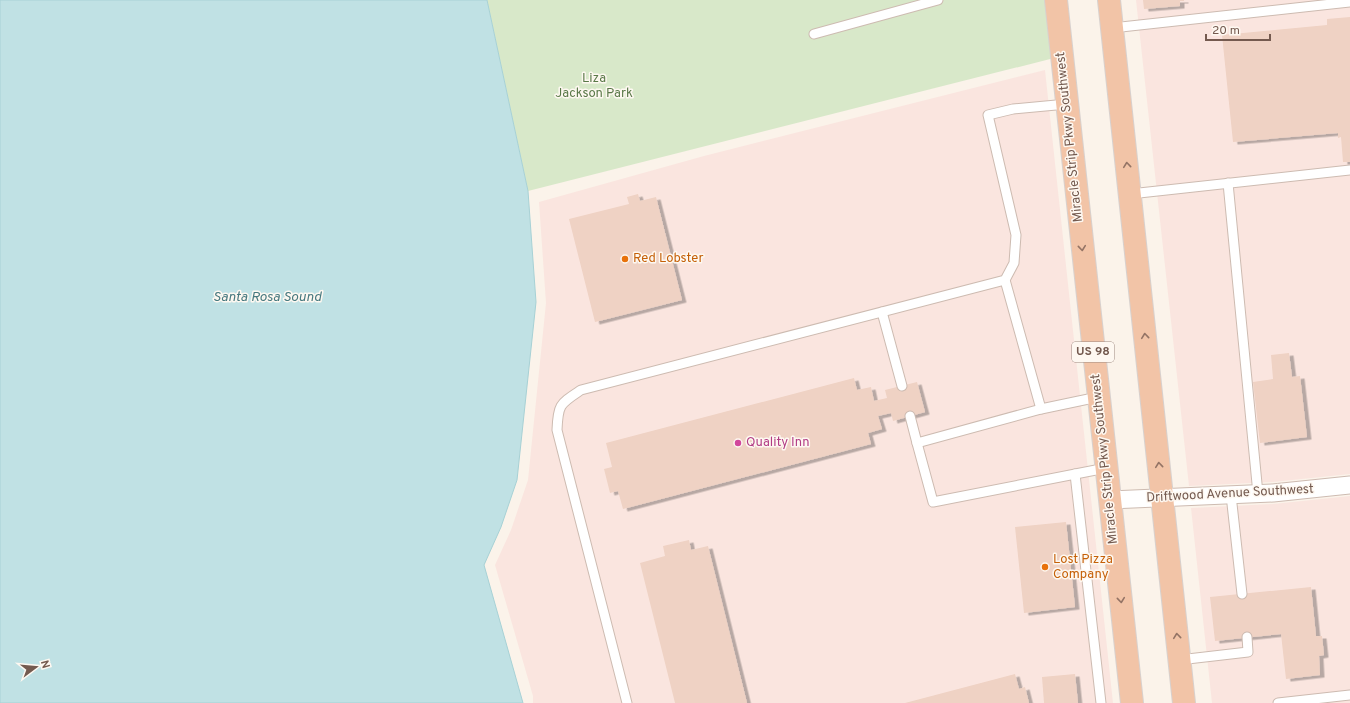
<svg xmlns="http://www.w3.org/2000/svg" width="1350" height="703" font-family="Overpass,sans-serif">
	<style>
		.commercial { fill: #fae5df }
		.green { fill: #d8e8c9 }
		.water { fill: #c0e1e4; stroke: #a7d1d5 }
		.building { fill: #efd2c4; filter: url(#shadow) }
		.lines { fill: none; stroke-linecap: round; stroke-linejoin: round }
		.service-casing { stroke: #cdbbb1; stroke-width: 11 }
		.minor-casing { stroke: #cdbbb1; stroke-width: 19 }
		.trunk-casing { stroke: #d8d1ce; stroke-width: 24 }
		.service { stroke: #fff; stroke-width: 9 }
		.minor { stroke: #fff; stroke-width: 17 }
		.trunk { stroke: #f2c4a7; stroke-width: 22 }
		.oneway { stroke: #947465 }
		.food-dot { fill: #e8710a; stroke: #fef8f1; stroke-width: 1.5 }
		.hotel-dot { fill: #d1479c; stroke: #fef8f1; stroke-width: 1.5 }
		.labels { text-anchor: middle; dominant-baseline: central; stroke-width: 3; stroke-linejoin: round; paint-order: stroke }
		.shield { fill: #fef8f1; stroke: #9d8980; stroke-width: 1 }
		.shield-label { font-size: 12px; font-weight: bold; fill: #745a4f }
		.park-label { font-size: 13px; fill: #5a7948; stroke: #fef8f1 }
		.street-label { font-size: 13px; fill: #745a4f; stroke: #fef8f1 }
		.food-label { font-size: 13px; fill: #c56008; stroke: #fef8f1; text-anchor: start }
		.hotel-label { font-size: 13px; fill: #b23c85; stroke: #fef8f1; text-anchor: start }
		.water-label { font-size: 14px; font-style: italic; fill: #47797f; stroke: #fef8f1 }
	</style>
	<defs>
		<filter id="shadow"><feDropShadow dx="4.5" dy="2.5" stdDeviation="0" flood-color="#0004"/></filter>
	</defs>
	<rect width="100%" height="100%" fill="#fbf3ea"/>
	<g class="commercial">
		<polygon points="1136,0 1350,0 1350,474 1273,482 1189,486"/>
		<polygon points="1045,70 1113,703 533,703 533,696 495,565 511,530 528,480 546,303 539,202 704,156"/>
		<polygon points="1350,496 1350,703 1212,703 1191,508 1273,504"/>
	</g>
	<polygon class="green" points="487,0 1056,0 1062,56 528,191"/>
	<polygon class="water" points="0,0 487,0 528,191 536,302 517,480 501,527 484,565 523,703 0,703"/>
	<g class="building">
		<polygon points="1143,0 1184,0 1184,1 1180,1 1180,6 1144,9"/>
		<polygon points="1350,17 1350,162 1343,162 1341,137 1338,138 1338,133 1233,142 1222,35 1327,25 1327,19"/>
		<polygon points="638,194 640,201 656,197 682,300 595,322 569,219 629,204 627,197"/>
		<polygon points="1289,353 1292,377 1300,376 1307,437 1260,443 1253,382 1273,379 1271,355"/>
		<polygon points="854,378 857,390 871,387 874,401 887,398 885,390 917,382 925,412 893,421 891,413 878,416 882,429 868,433 871,444 623,509 618,491 610,493 604,469 612,467 606,443"/>
		<polygon points="1066,522 1075,607 1024,613 1015,527"/>
		<polygon points="689,540 691,550 708,546 747,703 675,703 640,563 665,556 663,546"/>
		<polygon points="1311,587 1316,636 1322,636 1324,655 1319,656 1320,675 1286,679 1281,634 1215,641 1210,597"/>
		<polygon points="1015,674 1019,689 1025,687 1029,703 905,703"/>
		<polygon points="1075,674 1078,703 1044,703 1042,677"/>
	</g>
	<g class="lines">
		<g class="service-casing">
			<g id="service">
				<polyline points="1112,28 1350,2"/>
				<polyline points="814,34 938,0"/>
				<polyline points="1228,183 1258,494"/>
				<polyline points="1130,194 1350,170"/>
				<polyline points="1005,280 1041,409 1098,397"/>
				<polyline points="882,312 902,386"/>
				<polyline points="910,416 917,443 1041,409"/>
				<polyline points="917,443 933,502 1106,468"/>
				<polyline points="1075,474 1101,703"/>
				<polyline points="1231,495 1242,594"/>
				<polyline points="1179,660 1248,652 1247,637"/>
				<path d="M627 703 557 430C558 404 560 404 581 390L1005 280 1014 263 1016 235 988 115 1013 109 1067 104"/>
				<polyline points="1278,703 1350,695"/>
			</g>
		</g>
		<g class="minor-casing">
			<polyline id="minor" points="1110,500 1273,493 1350,485"/>
		</g>
		<g class="trunk-casing">
			<g id="trunk">
				<polyline points="1056,0 1132,703"/>
				<polyline points="1109,0 1184,703"/>
			</g>
		</g>
		<use href="#service" class="service"/>
		<use href="#minor" class="minor"/>
		<use href="#trunk" class="trunk"/>
	</g>
	<defs><path id="oneway-chevron" d="M-2-3.5L2.5 0L-2 3.5" fill="none" stroke-width="1.6" stroke-linecap="round" stroke-linejoin="round"/></defs>
	<g class="oneway">
		<use href="#oneway-chevron" transform="translate(1127 165) rotate(-96)"/>
		<use href="#oneway-chevron" transform="translate(1082 248) rotate(84)"/>
		<use href="#oneway-chevron" transform="translate(1145 336) rotate(-96)"/>
		<use href="#oneway-chevron" transform="translate(1159 465) rotate(-96)"/>
		<use href="#oneway-chevron" transform="translate(1121 600) rotate(84)"/>
		<use href="#oneway-chevron" transform="translate(1177 636) rotate(-96)"/>
	</g>
	<g class="food-dot">
		<circle cx="625" cy="259" r="4"/>
		<circle cx="1045" cy="567" r="4"/>
	</g>
	<circle class="hotel-dot" cx="738" cy="443" r="4"/>
	<g class="labels">
		<rect class="shield" x="1072" y="342" width="42" height="20" rx="3"/>
		<g class="shield-label">
			<text x="1093" y="352">US 98</text>
		</g>
		<g class="park-label">
			<text x="594" y="79">Liza<tspan x="594" dy="15">Jackson Park</tspan></text>
		</g>
		<g class="street-label">
			<text transform="translate(1070 137) rotate(-96)">Miracle Strip Pkwy Southwest</text>
			<text transform="translate(1105 459) rotate(-96)">Miracle Strip Pkwy Southwest</text>
			<text transform="translate(1230 494) rotate(-3)">Driftwood Avenue Southwest</text>
		</g>
		<g class="food-label">
			<text x="633" y="259">Red Lobster</text>
			<text x="1053" y="560">Lost Pizza<tspan x="1053" dy="15">Company</tspan></text>
		</g>
		<g class="hotel-label">
			<text x="746" y="443">Quality Inn</text>
		</g>
		<g class="water-label">
			<text x="267" y="297">Santa Rosa Sound</text>
		</g>
	</g>
	<g transform="translate(36 667) rotate(74)" stroke="#fef8f1" stroke-width="3" paint-order="stroke">
	<path d="M0-3L7 15L0 10L-7 15Z" fill="#745a4f"/>
	<text y="-6" font-size="11" font-weight="bold" text-anchor="middle" fill="#745a4f">N</text>
	</g>
	<path d="M1206 34v6h64v-6" fill="none" stroke="#745a4f" stroke-width="2"/>
	<text x="1212" y="34" font-size="12" fill="#745a4f" stroke="#fef8f1" stroke-width="3" paint-order="stroke">20 m</text>
</svg>
